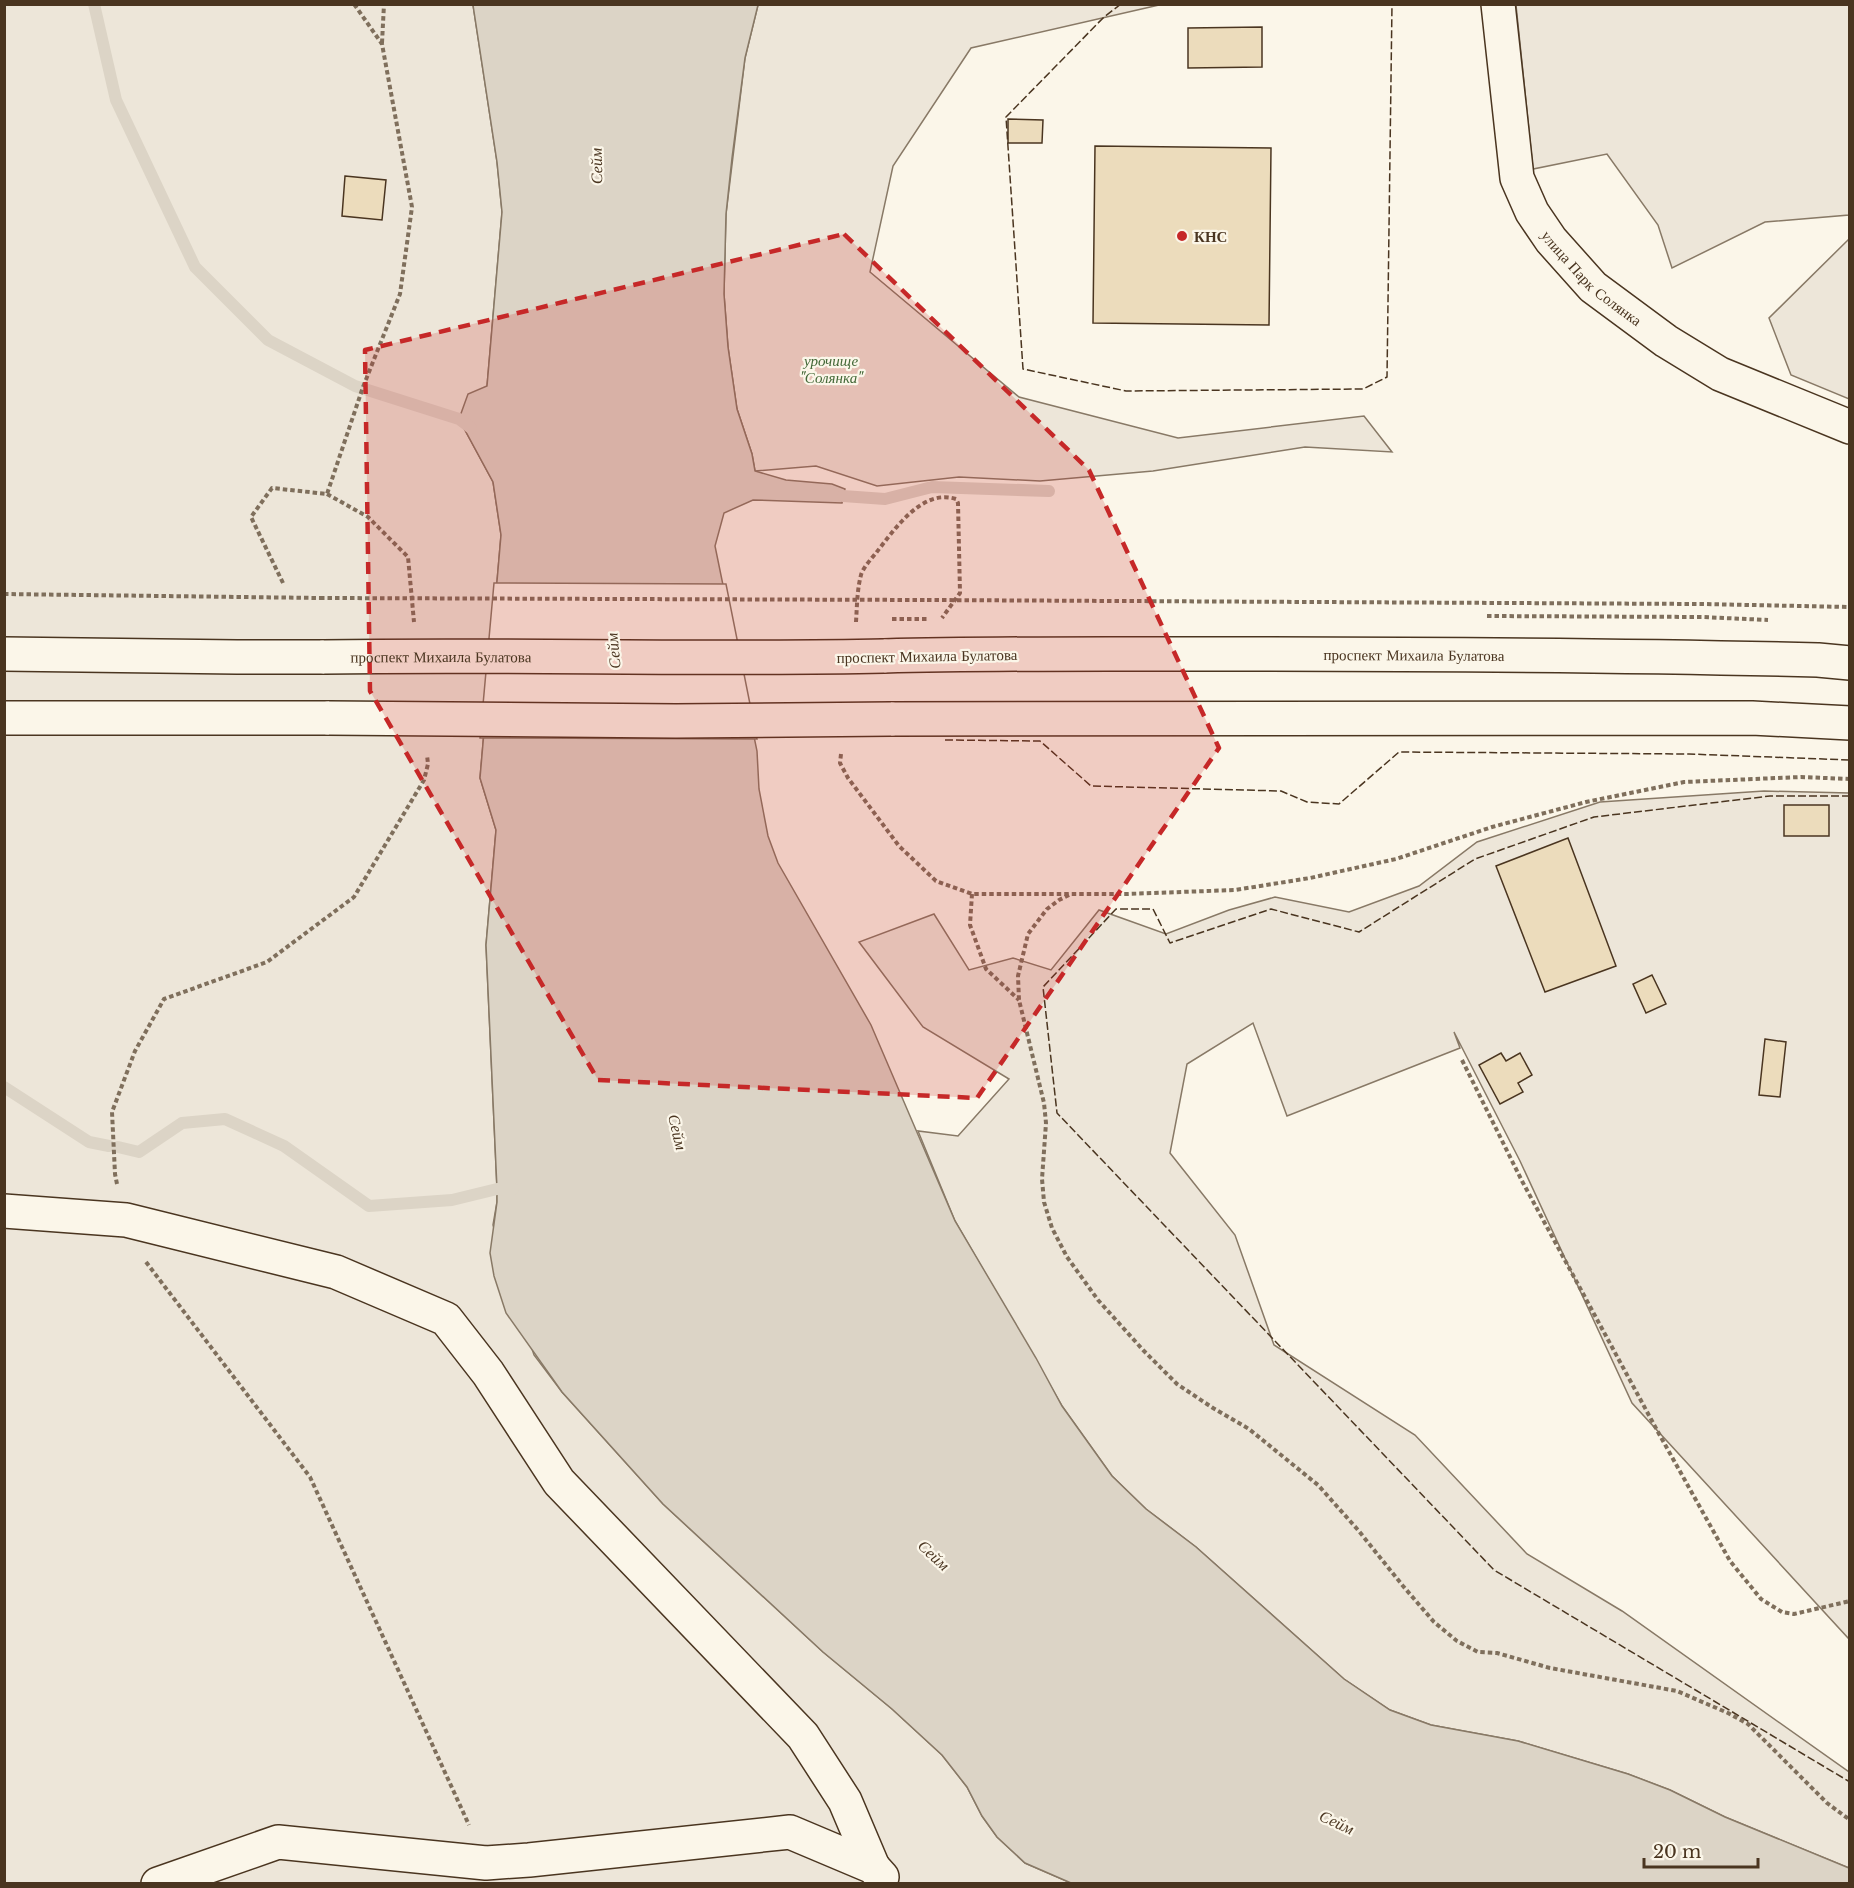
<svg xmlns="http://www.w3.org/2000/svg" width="1854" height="1888" font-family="'Libre Baskerville',serif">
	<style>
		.green { fill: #ede6d9; stroke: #887966; stroke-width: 1.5 }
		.water { fill: #dcd4c6; stroke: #887966; stroke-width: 1.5 }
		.pier { fill: #fbf6e9; stroke: #887966; stroke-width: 1.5 }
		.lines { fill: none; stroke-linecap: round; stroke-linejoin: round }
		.stream { stroke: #dcd4c6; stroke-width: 12 }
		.building { fill: #ecdcbc; stroke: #4a3520; stroke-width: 1.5 }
		.minor-casing { stroke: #4a3520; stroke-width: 36 }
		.path { stroke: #7f6f5c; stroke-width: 4; stroke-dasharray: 4.5 3; stroke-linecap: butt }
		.minor { stroke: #fbf6e9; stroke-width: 33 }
		.minor-bridge-casing { stroke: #4a3520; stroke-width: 36; stroke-linecap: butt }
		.path-bridge { stroke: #7f6f5c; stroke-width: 4; stroke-dasharray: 4.5 3; stroke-linecap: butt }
		.minor-bridge { stroke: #fbf6e9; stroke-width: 33 }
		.fence { stroke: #4a3520; stroke-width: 1.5; stroke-dasharray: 8 3; stroke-linecap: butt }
		.marked { fill: #c62828; fill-opacity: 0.2; stroke: #c62828; stroke-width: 4.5; stroke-dasharray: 12 8; stroke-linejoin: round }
		.poi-dot { fill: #c62828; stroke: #fbf6e9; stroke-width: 2 }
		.labels { text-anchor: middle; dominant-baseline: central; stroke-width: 4.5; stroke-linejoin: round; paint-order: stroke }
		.poi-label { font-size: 15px; font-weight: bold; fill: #4a3520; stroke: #fbf6e9; text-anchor: start }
		.street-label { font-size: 15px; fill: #4a3520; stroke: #fbf6e9 }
		.park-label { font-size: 15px; font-style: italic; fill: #436837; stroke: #fbf6e9 }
		.water-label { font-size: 16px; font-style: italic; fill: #4a3520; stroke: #fbf6e9 }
	</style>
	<rect width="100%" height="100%" fill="#fbf6e9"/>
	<g class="green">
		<polygon points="4,5 473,5 497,162 502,212 487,386 459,419 493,482 501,535 480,778 496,830 486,945 497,1189 497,1202 493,1225 534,1355 562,1392 663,1504 823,1652 892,1709 942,1755 967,1787 982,1816 997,1837 1025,1863 1071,1883 5,1883"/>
		<polygon points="758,5 1159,5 971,48 893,166 870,272 1019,397 1178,438 1364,416 1392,452 1305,447 1153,471 1040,481 959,477 877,486 816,466 755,471 752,454 737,409 728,347 724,294 726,214 745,58"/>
		<polygon points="1516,5 1849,5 1849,215 1765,222 1672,268 1658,225 1607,154 1533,169"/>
		<polygon points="1849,239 1849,399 1791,375 1769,318"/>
		<polygon points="1764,791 1849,793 1849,1639 1632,1403 1520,1161 1454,1032 1460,1048 1287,1116 1253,1023 1187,1064 1170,1153 1235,1235 1274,1345 1415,1435 1527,1554 1622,1611 1849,1772 1849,1868 1725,1817 1670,1790 1628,1774 1518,1741 1431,1725 1390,1710 1344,1679 1196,1547 1146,1509 1112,1476 1062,1406 955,1221 918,1131 958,1136 1009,1079 923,1027 859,942 934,914 969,970 1013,958 1051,970 1099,910 1166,934 1229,910 1275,897 1349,912 1419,886 1477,842 1600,802"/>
	</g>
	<polygon class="water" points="473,5 758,5 745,58 732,158 726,214 724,294 728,347 737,409 752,454 755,471 786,480 832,484 845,489 842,503 753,500 724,513 715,546 757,751 759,789 768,836 778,863 871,1025 955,1221 1036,1358 1062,1406 1112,1476 1146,1509 1196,1547 1344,1679 1390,1710 1431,1725 1518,1741 1628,1774 1670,1790 1725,1817 1849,1868 1849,1883 1071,1883 1025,1863 997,1837 982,1816 967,1787 942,1755 892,1709 823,1652 663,1504 562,1392 506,1313 494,1276 490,1253 497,1202 497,1189 486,945 496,830 480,778 501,535 493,482 459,419 468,394 487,386 502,212 497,162"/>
	<polygon class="pier" points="494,583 726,584 757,739 480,738"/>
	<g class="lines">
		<g class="stream">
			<polyline points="94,4 116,100 195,267 268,340 355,386 459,419 471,428"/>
			<polyline points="843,496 885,499 932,487 1049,491"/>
			<polyline points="4,1087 89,1142 109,1146"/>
			<polyline points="118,1147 139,1152 182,1123 225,1119 284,1146 369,1206 452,1200 497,1189 513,1189"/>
		</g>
	</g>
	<g class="building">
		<polygon points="1262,27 1262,67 1188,68 1188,28"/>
		<polygon points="1008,119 1043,120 1042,143 1008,143"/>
		<polygon points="1095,146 1271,148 1269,325 1093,323"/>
		<polygon points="345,176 386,180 382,220 342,216"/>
		<rect x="1784" y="805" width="45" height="31"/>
		<polygon points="1568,838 1616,966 1545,992 1496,866"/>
		<polygon points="1652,975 1666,1004 1646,1013 1633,984"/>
		<polygon points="1765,1039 1786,1042 1780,1097 1759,1095"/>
		<polygon points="1501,1053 1506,1061 1520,1053 1532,1075 1518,1083 1523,1092 1500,1104 1479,1065"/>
	</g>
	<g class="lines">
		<g class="minor-casing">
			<g id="minor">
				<path id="s1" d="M1498 4 1517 178 1532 212 1551 240 1593 287 1666 341 1720 374 1850 427"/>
				<polyline points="4,654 237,657 324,657"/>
				<path id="s2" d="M884 656C995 653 1106 654 1217 654 1417 654 1617 655 1818 660L1850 663"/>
				<polyline points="4,718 329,718"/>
				<polyline points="891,719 1752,718 1850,723"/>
				<polyline points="4,1211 126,1220 336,1272 446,1319 488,1373 559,1482 803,1736 845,1801 873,1867"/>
				<polyline points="158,1884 278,1842 486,1863 529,1860 790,1832 873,1867 882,1877"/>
			</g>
		</g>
		<g class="path">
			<polyline points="382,43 384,4"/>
			<polyline points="327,494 368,517 408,557 414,622"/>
			<polyline points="283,583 251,517 272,488 327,494 363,387 400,294 412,207 382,44 354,4"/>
			<polyline points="4,594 320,598"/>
			<polyline points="927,600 1701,604 1850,607"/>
			<polyline points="1487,616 1702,617 1768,620"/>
			<path d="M856 622C857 607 857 590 861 575 863 568 871 559 876 553 894 530 922 488 956 499L958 503 960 593 942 618"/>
			<polyline points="841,754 840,763 848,778 899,846 936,881 972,894 1126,894 1235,890 1310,878 1396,859 1492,827 1586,802 1684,782 1801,777 1850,779"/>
			<polyline points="972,894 970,925 986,969 1019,1000"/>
			<polyline points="1069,895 1059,900 1047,909 1028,934 1018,976 1019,1000 1044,1103 1046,1123 1042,1179 1044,1202 1052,1228 1067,1257 1098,1300 1143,1350 1177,1384 1213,1408 1249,1429 1318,1485 1358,1530 1403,1586 1434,1622 1457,1641 1478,1652 1497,1653 1550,1668 1677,1691 1728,1713 1748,1724 1827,1803 1850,1820"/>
			<polyline points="1462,1060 1522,1181 1658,1432 1730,1561 1761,1599 1782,1612 1794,1614 1850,1601"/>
			<polyline points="117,1184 115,1174 112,1112 135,1051 164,999 267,962 354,897 424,780 428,764 427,755"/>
			<polyline points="146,1262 310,1477 469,1825"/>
		</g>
		<use href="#minor" class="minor"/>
		<g class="minor-bridge-casing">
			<g id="minor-bridge">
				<path id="s3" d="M324 657C510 654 697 660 884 656"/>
				<polyline points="329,718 676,721 891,719"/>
			</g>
		</g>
		<g class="path-bridge">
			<polyline points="320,598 927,600"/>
			<polyline points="892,619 928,619"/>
		</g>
		<use href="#minor-bridge" class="minor-bridge"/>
		<g class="fence">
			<polyline points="1121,4 1104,17 1006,117 1023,369 1126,391 1363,389 1387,377 1392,4"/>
			<polyline points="945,740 1040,741 1091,786 1281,791 1307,802 1339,804 1399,752 1689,754 1850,760"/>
			<polyline points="1850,796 1770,796 1594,817 1475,859 1359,932 1271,909 1170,943 1153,909 1116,909 1043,987 1057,1113 1494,1570 1850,1782"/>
		</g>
	</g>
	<path class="marked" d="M844 234 1089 470 1219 748 977 1098 598 1080 370 691 365 350Z"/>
	<circle class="poi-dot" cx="1182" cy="236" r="6"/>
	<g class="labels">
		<g class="poi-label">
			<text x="1194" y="236">КНС</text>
		</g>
		<g class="street-label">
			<text stroke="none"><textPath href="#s1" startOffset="302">улица Парк Солянка</textPath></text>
			<text stroke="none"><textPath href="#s2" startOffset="530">проспект Михаила Булатова</textPath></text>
			<text stroke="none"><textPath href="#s3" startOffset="117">проспект Михаила Булатова</textPath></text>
			<text transform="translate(927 656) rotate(-1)">проспект Михаила Булатова</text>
		</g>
		<g class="park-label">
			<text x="831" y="360">урочище<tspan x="831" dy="17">"Солянка"</tspan></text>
		</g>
		<g class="water-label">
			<text transform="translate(596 166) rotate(-91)">Сейм</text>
			<text transform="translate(613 651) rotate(-96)">Сейм</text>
			<text transform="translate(678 1132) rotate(77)">Сейм</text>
			<text transform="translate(934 1555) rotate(43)">Сейм</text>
			<text transform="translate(1337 1822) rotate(25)">Сейм</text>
		</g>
	</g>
	<rect width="1854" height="1888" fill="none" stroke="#4a3520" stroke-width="12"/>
	<path d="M1644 1858v9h114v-9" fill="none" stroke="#4a3520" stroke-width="3"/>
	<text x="1653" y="1858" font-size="18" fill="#4a3520" stroke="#fbf6e9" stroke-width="4.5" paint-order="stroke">20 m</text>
</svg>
